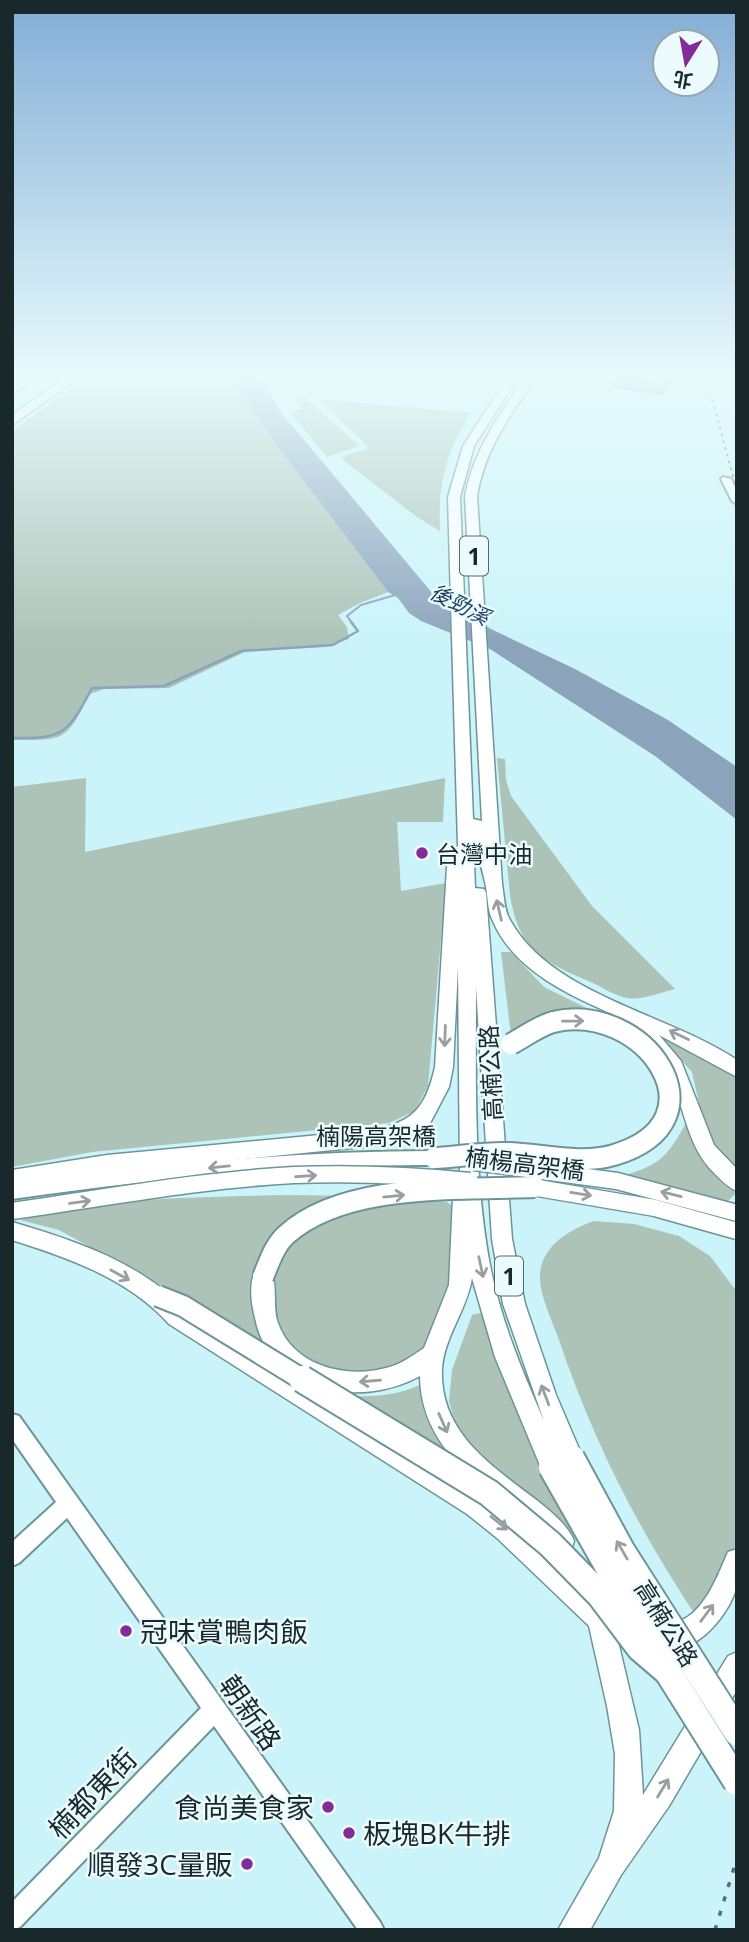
<svg xmlns="http://www.w3.org/2000/svg" width="749" height="1942" font-family="'Open Sans','Noto Sans TC',sans-serif">
	<style>
		.green { fill: #adc3b7 }
		.water { fill: #8ca3bc }
		.lines { fill: none; stroke-linecap: round; stroke-linejoin: round }
		.stream-far1 { stroke: #8ca3bc; stroke-width: 2 }
		.stream { stroke: #8ca3bc; stroke-width: 2.5 }
		.minor-casing { stroke: #6d9499; stroke-width: 4 }
		.major-casing { stroke: #6d9499; stroke-width: 3 }
		.highway-casing { stroke: #6d9499; stroke-width: 3 }
		.minor { fill: #fff; fill-rule: evenodd }
		.major { fill: #fff; fill-rule: evenodd }
		.highway { fill: #fff; fill-rule: evenodd }
		.rail-far1 { stroke: #577073; stroke-width: 2; stroke-dasharray: 2.5 4.5; stroke-linecap: butt }
		.rail { stroke: #577073; stroke-width: 3.5; stroke-dasharray: 5 10; stroke-linecap: butt }
		.minor-bridge-casing { stroke: #6d9499; stroke-width: 19; stroke-linecap: butt }
		.major-bridge-far1-casing { stroke: #6d9499; stroke-width: 24; stroke-linecap: butt }
		.major-bridge-casing { stroke: #6d9499; stroke-width: 30; stroke-linecap: butt }
		.minor-bridge { stroke: #fff; stroke-width: 16 }
		.major-bridge-far1 { stroke: #fff; stroke-width: 20 }
		.major-bridge { stroke: #fff; stroke-width: 26 }
		.wall { fill: #8aa9b7 }
		.shaded-wall { fill: #718995 }
		.building { fill: #a1c4d5; stroke: #718995; stroke-width: 2 }
		.oneway { stroke: #989fa0 }
		.poi-dot { fill: #832c99; stroke: #ebfbfe; stroke-width: 2.5 }
		.labels { text-anchor: middle; dominant-baseline: central; stroke-width: 5; stroke-linejoin: round; paint-order: stroke }
		.far-water-label { font-size: 21px; font-style: italic; fill: #183c5f; stroke: #ebfbfe }
		.shield { fill: #ebfbfe; stroke: #58686a; stroke-width: 2 }
		.shield-label { font-size: 23px; font-weight: bold; fill: #19292b }
		.poi-label { font-size: 24px; fill: #19292b; stroke: #ebfbfe; text-anchor: start }
		.street-label { font-size: 24px; fill: #19292b; stroke: #ebfbfe }
		.near-poi-label { font-size: 28px; fill: #19292b; stroke: #ebfbfe; text-anchor: start }
		.near-street-label { font-size: 28px; fill: #19292b; stroke: #ebfbfe }
	</style>
	<rect width="100%" height="100%" fill="#caf4f9"/>
	<g class="green">
		<path d="M94 373H230L234 384 278 447 388 592 360 603 338 615 347 627 349 639 325 647 247 651 169 688 104 689 90 694C65 742 66 740 12 740V431Z"/>
		<polygon points="293,396 306,398 359,446 327,457 290,412 303,409"/>
		<path d="M318 399 471 413C445 455 438 483 440 531L417 517 343 460V456L365 450 368 446Z"/>
		<path d="M497 758 505 759 506 780 511 796 592 906 675 989C662 992 640 1001 627 998 616 996 603 988 593 983 545 963 518 950 510 895Z"/>
		<polygon points="86,778 85,852 445,778 443,822 397,822 401,891 446,883 428,1086 415,1111 389,1123 92,1152 12,1167 12,787"/>
		<polygon points="501,952 511,952 544,987 627,1028 612,1023 511,1036"/>
		<polygon points="650,1026 727,1068 737,1077 737,1174 706,1134 692,1072"/>
		<path d="M687 1121C693 1150 717 1172 737 1192L725 1204 618 1177C658 1166 667 1159 687 1121Z"/>
		<path d="M288 1195 363 1196 447 1202 453 1207 452 1284 428 1345 417 1357 389 1371 352 1377 306 1365 59 1230 20 1220C104 1197 201 1197 288 1195Z"/>
		<path d="M594 1221 634 1224 679 1236 710 1256 737 1292V1543L705 1602 694 1613C637 1527 592 1438 559 1340 552 1320 539 1295 540 1274 542 1245 571 1229 594 1221Z"/>
		<polygon points="479,1313 483,1314 534,1444 584,1550 564,1525 519,1495 479,1460 457,1429 449,1401 452,1370 472,1315"/>
		<path d="M425 1383 473 1472 342 1395C373 1398 396 1396 425 1383Z"/>
	</g>
	<polygon class="water" points="230,373 258,373 279,410 438,600 493,630 575,669 668,720 737,767 737,820 655,756 550,688 490,649 421,621 409,613 398,598 388,592 278,447 234,384"/>
	<g class="lines">
		<polyline class="stream-far1" points="353,624 347,616 361,605 395,595"/>
		<path class="stream" d="M12 738C65 739 68 733 92 688L164 686 241 651 333 645 358 631 351 622"/>
		<g class="minor-casing">
			<g id="minor">
				<polygon points="34,373 43,373 12,394 12,388"/>
				<polygon points="723,477 731,479 737,491 737,504 732,501 721,479"/>
				<path d="M434 1151 440 1153 442 1158 440 1163 434 1165C292 1164 153 1179 12 1199V1185C153 1165 292 1151 434 1151Z"/>
				<polygon points="12,1414 19,1416 380,1922 384,1930 358,1930 214,1726 20,1927 12,1930 12,1902 201,1708 67,1518 19,1563 12,1566 12,1542 56,1502 12,1439"/>
			</g>
		</g>
		<g class="major-casing">
			<g id="major">
				<path d="M511 373H521L474 446 460 497 473 819 482 821 465 496C474 448 501 412 529 373H539C512 413 485 447 477 496L502 884C504 895 504 910 510 920 551 995 669 1014 737 1060V1077L659 1035 681 1061 714 1145 737 1169V1191C728 1187 722 1181 715 1174 683 1143 686 1101 664 1066 654 1048 636 1037 619 1027L616 1022 619 1017C571 996 513 971 492 919 487 908 488 894 485 882 482 868 478 854 473 840L475 888 484 889 486 893 512 1239 525 1304 556 1395 583 1458 579 1466 571 1470 564 1467 560 1475 552 1479 544 1475 495 1357 472 1278C467 1310 444 1337 442 1369 439 1434 494 1467 539 1502 552 1513 567 1524 574 1541L571 1550 562 1553C547 1547 538 1532 526 1522 477 1483 421 1446 420 1376 360 1409 270 1393 255 1318 251 1302 249 1285 255 1270L263 1267 271 1270C278 1286 272 1306 278 1323 293 1366 346 1379 386 1368 400 1365 412 1356 424 1348L449 1285 453 1197 455 1184 460 1177 458 967 453 1067 449 1087 428 1127 404 1140 372 1146 107 1173 12 1188V1170L107 1155 372 1130C413 1123 426 1107 435 1067L447 867 450 851 458 846 448 497 463 446ZM476 987 492 1239 503 1304 544 1421C523 1373 502 1323 491 1270 473 1178 476 1081 476 987Z"/>
				<path d="M12 1222C73 1240 141 1262 185 1310L485 1496 515 1520 598 1600 608 1603 611 1610 632 1617 636 1626 632 1635 623 1639 617 1637 639 1730 643 1795 728 1656 737 1652V1690L669 1806 621 1875 590 1930H558L599 1858 614 1811 615 1754 607 1706 589 1626 497 1538 467 1514 169 1324C129 1279 69 1258 12 1240Z"/>
				<path d="M737 1549C737 1562 740 1580 735 1592 725 1620 691 1660 658 1646L654 1637 658 1628C665 1625 673 1624 680 1621 705 1611 718 1575 728 1552Z"/>
			</g>
		</g>
		<g class="highway-casing">
			<polygon id="highway" points="72,373 86,373 12,425 12,415"/>
		</g>
		<use href="#minor" class="minor"/>
		<use href="#major" class="major"/>
		<use href="#highway" class="highway"/>
		<polyline class="rail-far1" points="705,373 737,491"/>
		<polyline class="rail" points="715,1930 737,1858"/>
		<g class="minor-bridge-casing">
			<g id="minor-bridge">
				<polyline points="474,1162 617,1181 737,1213"/>
				<polyline points="526,1186 655,1208 737,1231"/>
				<path d="M12 1211C105 1198 199 1180 294 1175 352 1173 411 1175 470 1181"/>
			</g>
		</g>
		<g class="major-bridge-far1-casing">
			<g id="major-bridge-far1">
				<path d="M434 1158C459 1157 483 1152 508 1153 542 1154 580 1165 614 1155 729 1121 644 1000 553 1022 539 1026 524 1037 511 1044"/>
				<path d="M263 1277C269 1263 274 1246 286 1235 344 1182 461 1190 535 1187"/>
				<polyline points="158,1296 183,1306 305,1381"/>
			</g>
		</g>
		<g class="major-bridge-casing">
			<g id="major-bridge">
				<polyline points="302,1379 489,1493 550,1544 600,1595 640,1648 668,1672"/>
				<polyline points="571,1458 621,1550 737,1732"/>
				<polyline points="552,1467 668,1672 737,1782"/>
			</g>
		</g>
		<use href="#minor-bridge" class="minor-bridge"/>
		<use href="#major-bridge-far1" class="major-bridge-far1"/>
		<use href="#major-bridge" class="major-bridge"/>
	</g>
	<polygon class="wall" points="675,373 663,396 612,388 613,377"/>
	<polygon class="shaded-wall" points="671,373 675,373 663,396 665,385"/>
	<polygon class="building" points="615,373 671,373 665,385 613,377"/>
	<defs><path id="oneway-shaft" d="M-6 0H5M1.5-3L5.5 0L1.5 3" fill="none" stroke-width="1.6" stroke-linecap="round" stroke-linejoin="round" transform="scale(1.75)"/></defs>
	<g class="oneway">
		<use href="#oneway-shaft" transform="translate(499 910) rotate(-103)"/>
		<use href="#oneway-shaft" transform="translate(573 1021) rotate(-1)"/>
		<use href="#oneway-shaft" transform="translate(679 1035) rotate(-154)"/>
		<use href="#oneway-shaft" transform="translate(445 1036) rotate(92)"/>
		<use href="#oneway-shaft" transform="translate(219 1167) rotate(174)"/>
		<use href="#oneway-shaft" transform="translate(306 1176) rotate(-4)"/>
		<use href="#oneway-shaft" transform="translate(581 1194) rotate(9)"/>
		<use href="#oneway-shaft" transform="translate(671 1194) rotate(-166)"/>
		<use href="#oneway-shaft" transform="translate(394 1196) rotate(-6)"/>
		<use href="#oneway-shaft" transform="translate(80 1202) rotate(-8)"/>
		<use href="#oneway-shaft" transform="translate(481 1267) rotate(78)"/>
		<use href="#oneway-shaft" transform="translate(120 1275) rotate(29)"/>
		<use href="#oneway-shaft" transform="translate(370 1381) rotate(175)"/>
		<use href="#oneway-shaft" transform="translate(545 1395) rotate(-111)"/>
		<use href="#oneway-shaft" transform="translate(443 1423) rotate(66)"/>
		<use href="#oneway-shaft" transform="translate(499 1523) rotate(39)"/>
		<use href="#oneway-shaft" transform="translate(622 1550) rotate(-120)"/>
		<use href="#oneway-shaft" transform="translate(707 1613) rotate(-53)"/>
		<use href="#oneway-shaft" transform="translate(663 1788) rotate(-59)"/>
	</g>
	<linearGradient id="sky" x2="0" y2="1"><stop stop-color="#83add6"/><stop offset="0.58" stop-color="#e7fafc"/><stop offset="1" stop-color="#e7fafc" stop-opacity="0"/></linearGradient>
	<rect width="749" height="645" fill="url(#sky)"/>
	<g class="poi-dot">
		<circle cx="422" cy="853" r="7"/>
		<circle cx="126" cy="1631" r="7"/>
		<circle cx="328" cy="1807" r="7"/>
		<circle cx="349" cy="1833" r="7"/>
		<circle cx="247" cy="1864" r="7"/>
	</g>
	<g class="labels">
		<g class="far-water-label">
			<text transform="translate(460 604) rotate(27)">後勁溪</text>
		</g>
		<g class="shield">
			<rect x="460" y="536.5" width="28" height="39" rx="5"/>
			<rect x="495" y="1256.5" width="28" height="39" rx="5"/>
		</g>
		<g class="shield-label">
			<text x="474" y="556">1</text>
			<text x="509" y="1276">1</text>
		</g>
		<g class="poi-label">
			<text x="436" y="853">台灣中油</text>
		</g>
		<g class="street-label">
			<text transform="translate(490 1073) rotate(-93)">高楠公路</text>
			<text x="376" y="1135">楠陽高架橋</text>
			<text transform="translate(525 1163) rotate(7)">楠楊高架橋</text>
			<text transform="translate(667 1623) rotate(58)">高楠公路</text>
		</g>
		<g class="near-poi-label">
			<text x="140" y="1631">冠味賞鴨肉飯</text>
			<text x="314" y="1807" text-anchor="end">食尚美食家</text>
			<text x="363" y="1833">板塊BK牛排</text>
			<text x="233" y="1864" text-anchor="end">順發3C量販</text>
		</g>
		<g class="near-street-label">
			<text transform="translate(251 1712) rotate(55)">朝新路</text>
			<text transform="translate(92 1793) rotate(-46)">楠都東街</text>
		</g>
	</g>
	<rect width="749" height="1942" fill="none" stroke="#19292b" stroke-width="28"/>
	<g transform="translate(686 63) rotate(191)"><circle r="33" fill="#ebfbfe" stroke="#97a7aa" stroke-width="2"/>
	<path d="M0-5L12 26L0 18L-12 26Z" fill="#832c99"/>
	<text y="-10" font-size="19" font-weight="bold" text-anchor="middle" fill="#19292b">北</text>
	</g>
</svg>
